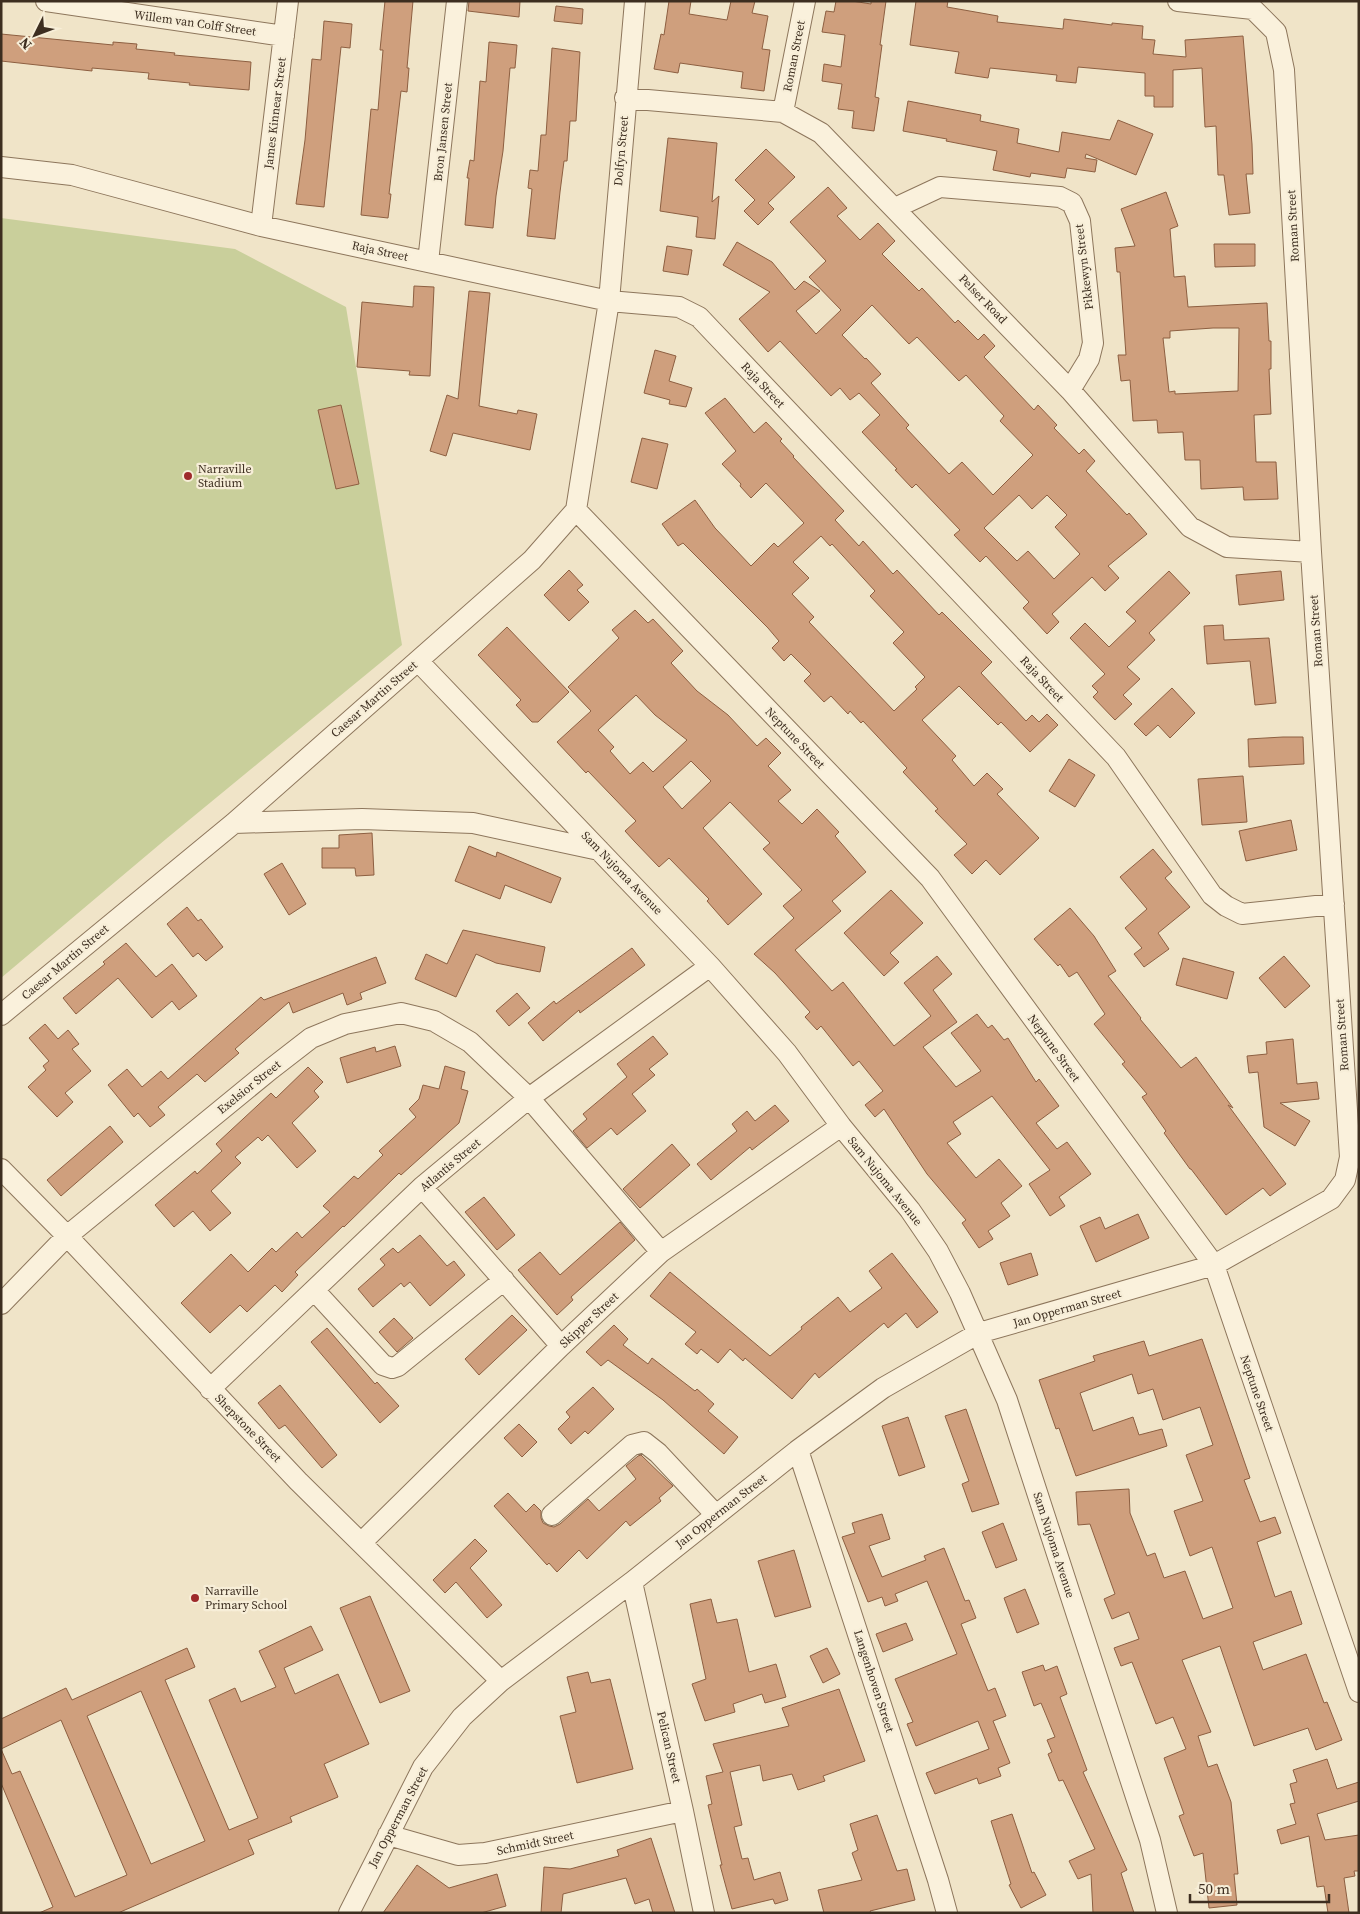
<svg xmlns="http://www.w3.org/2000/svg" width="1360" height="1914" font-family="'Source Serif 4',serif">
	<style>
		.green { fill: #c9cf9b }
		.building { fill: #cf9f7d; stroke: #8d5f41; fill-rule: evenodd }
		.lines { fill: none; stroke-linecap: round; stroke-linejoin: round }
		.minor-casing { stroke: #8d765c; stroke-width: 22 }
		.minor { stroke: #faf1dc; stroke-width: 20 }
		.poi-dot { fill: #9e2a2b; stroke: #f7eed8; stroke-width: 2 }
		.labels { text-anchor: middle; dominant-baseline: central; stroke-width: 4.5; stroke-linejoin: round; paint-order: stroke }
		.street-label { font-size: 12px; fill: #3d2e20; stroke: #f7eed8 }
		.poi-label { font-size: 12px; fill: #3d2e20; stroke: #f7eed8; text-anchor: start }
	</style>
	<rect width="100%" height="100%" fill="#f0e4c8"/>
	<path class="green" d="M1,218L235,249L346,307L402,645L166,839L1,978Z"/>
	<path class="building" d="M385,1H413L407,68H409L407,92L401,91L389,194H391L388,218L361,215L371,109L378,110L383,50H380Z
		M469,1H520L519,17L468,11Z
		M669,1H691L689,14L727,20L731,1H755L752,13L768,16L762,49L770,50L764,91L741,88L743,72L680,63L678,73L654,69L661,34L664,35Z
		M836,1H852L871,4V1H886L880,45H882L875,97L879,98L874,131L852,128L854,111L838,109L842,84L822,81L824,64L841,67L845,35L822,32L826,11L834,12Z
		M916,1H948L947,7L998,16L997,22L1063,29L1064,19L1112,25V23L1143,26L1142,39L1155,40L1153,54L1186,57L1185,40L1243,36L1252,144L1253,174H1246L1250,213L1229,215L1224,175H1218L1216,126L1205,127L1202,68L1173,70V107H1154V96H1145V73L1078,67L1076,83L1056,81L1057,75L990,68L988,78L955,73L959,52L910,45Z
		M556,6L583,9L582,24L554,21Z
		M324,21L352,24L350,48L341,47L324,207L296,204L305,140L312,59L321,60Z
		M1,34L113,45V42L137,44L136,49L175,53L174,55L251,62L249,90L189,85L190,83L148,79L149,73L92,68V71L1,61Z
		M489,42L517,45L515,68H510L503,151L496,196L493,228L465,225L469,178H467L470,160L474,161L480,81L486,82Z
		M552,48L580,52L576,121H570L567,161H564L560,192L555,239L527,236L532,189L528,188L530,170L538,171L541,135H546Z
		M908,101L981,115L980,121L1019,129L1017,143L1059,152L1062,132L1110,140L1118,120L1153,134L1136,175L1086,154L1085,158L1097,160L1095,172L1067,168L1065,178L1031,173L1030,177L993,170L997,151L946,141L947,139L903,131Z
		M668,138L717,143L712,202L719,196L715,239L696,237L698,217L660,211Z
		M766,149L795,177L768,203L774,209L758,225L744,211L755,200L735,180Z
		M828,187L847,208L837,216L860,240L878,223L895,241L882,254L919,291L922,288L955,323L958,320L978,340L984,334L995,346L984,357L1034,410L1038,405L1057,425L1054,428L1079,454L1084,449L1095,461L1086,471L1127,515L1129,513L1147,534L1108,566L1119,578L1105,591L1092,577L1052,614L1059,622L1047,634L1023,608L1029,602L986,556L980,562L954,535L960,530L916,484L912,488L895,470L897,469L862,432L880,415L859,393L850,400L840,388L831,396L780,341L768,352L739,319L770,292L723,265L737,242L772,262L795,290L804,281L820,291L796,311L816,334L841,310L809,277L826,261L790,222ZM872,305L909,344L917,337L959,381L966,375L1004,416L1000,421L1033,455L993,495L962,462L949,474L906,428L909,425L871,383L881,374L866,358L865,359L842,335ZM1019,495L1032,509L1047,495L1067,515L1055,527L1080,554L1054,579L1028,551L1017,561L984,528Z
		M1166,192L1178,226L1170,229L1174,277L1185,276L1188,307L1267,303L1269,341H1271V369H1269L1271,414L1254,415L1256,462H1276L1278,499L1244,500L1243,487L1201,489L1200,460H1185L1183,432L1158,433L1157,420L1133,421L1130,380L1121,381L1118,355H1126L1120,272H1117L1115,248L1135,246L1121,209ZM1213,328H1239L1238,391L1175,394V391L1169,392L1163,338H1170V331Z
		M1214,244H1255V266L1215,267Z
		M667,246L692,250L688,275L663,271Z
		M414,286L434,287L430,376L409,375L410,371L357,367L362,302L413,307Z
		M469,291L490,293L479,406L517,414L518,410L537,414L530,450L453,433L446,456L430,451L447,395L458,399Z
		M655,350L676,356L669,381L692,388L686,407L669,404L670,400L644,393Z
		M725,398L754,433L766,422L782,439L780,441L794,456L793,457L844,511L835,520L859,546L863,541L893,574L897,570L939,615L942,612L992,662L981,673L1026,721L1032,715L1039,722L1047,714L1058,725L1030,752L1001,722L998,725L959,686L922,720L956,756L952,760L974,786L987,773L1003,789L997,794L1039,838L1000,875L986,860L972,874L954,855L967,844L935,811L938,809L903,772L907,768L863,721L861,723L850,711L848,714L831,696L824,702L804,681L811,674L791,654L784,661L772,648L779,641L768,628L683,543L678,546L662,524L695,500L715,528L751,566L774,543L778,547L804,523L766,483L751,498L740,486L741,484L722,464L736,451L705,413ZM821,536L830,546L832,544L875,591L870,596L904,632L893,643L925,677L915,687L917,689L894,711L809,622L814,617L792,594L809,578L793,562Z
		M341,405L359,484L336,489L318,410Z
		M642,438L668,444L657,489L631,482Z
		M569,570L583,585L577,590L589,602L569,621L544,595Z
		M1169,571L1190,593L1149,633L1155,640L1127,667L1140,679L1123,695L1132,704L1115,720L1093,697L1098,692L1092,686L1105,674L1070,638L1085,623L1109,647L1136,621L1126,612Z
		M1281,571L1284,600L1239,605L1236,575Z
		M635,610L648,623L653,619L683,651L671,663L697,691L728,715L757,746L766,738L781,753L768,766L791,790L778,801L802,824L817,809L839,832L835,836L866,872L832,901L841,911L795,950L832,991L843,982L894,1046L931,1016L904,983L937,956L952,974L933,990L957,1022L923,1047L956,1087L981,1071L951,1033L977,1014L988,1028L992,1025L1004,1040L1008,1038L1036,1082L1039,1079L1059,1106L1036,1123L1057,1149L1067,1142L1091,1174L1059,1197L1065,1206L1050,1216L1029,1184L1050,1170L992,1096L953,1122L961,1134L947,1143L976,1178L999,1159L1022,1186L1001,1203L1010,1216L988,1231L993,1239L979,1248L962,1223L966,1220L927,1174L884,1109L875,1117L865,1105L883,1091L859,1061L853,1066L821,1026L817,1030L805,1017L810,1012L775,973L754,954L794,918L783,906L802,890L763,849L770,843L730,802L703,828L762,894L728,925L707,901L709,899L669,858L659,867L635,842L625,831L636,821L588,771L586,773L557,742L591,711L568,687L619,638L612,630ZM636,695L655,715L687,740L653,772L643,762L630,774L610,751L614,747L598,730ZM691,761L711,781L682,809L663,787Z
		M1223,625L1224,640L1269,638L1276,703L1255,705L1250,661L1207,664L1204,626Z
		M507,627L569,692L538,722H532L516,705L521,700L478,655Z
		M1172,688L1195,713L1170,738L1158,725L1146,736L1134,724Z
		M1283,737H1303L1304,764L1249,767L1248,739Z
		M1069,759L1095,775L1075,807L1049,791Z
		M1243,776L1247,822L1202,825L1198,779Z
		M1291,820L1297,850L1246,861L1239,831Z
		M372,833L374,875L356,876L355,868H322V848H339V835Z
		M469,846L496,857L497,852L561,878L551,903L505,885L500,899L455,881Z
		M1153,849L1172,872L1165,878L1190,907L1158,933L1169,949L1144,967L1134,954L1142,948L1125,928L1147,909L1120,877Z
		M282,863L306,904L289,915L264,874Z
		M891,890L923,923L890,953L899,962L884,976L844,933Z
		M187,907L198,921L201,919L223,947L206,961L198,953L193,957L167,924Z
		M1070,908L1094,936L1116,971L1108,976L1141,1018L1140,1019L1181,1068L1196,1057L1233,1108L1228,1105L1286,1184L1270,1196L1263,1188L1226,1215L1191,1169H1190L1164,1133L1166,1131L1142,1097L1147,1094L1122,1064L1125,1062L1094,1024L1105,1014L1077,972L1069,977L1060,964L1058,966L1034,939Z
		M463,930L545,947L540,972L496,963L476,954L456,997L415,979L426,954L447,964Z
		M126,943L156,977L172,964L197,996L179,1010L172,1001L152,1018L118,978L76,1014L63,998L105,964L103,962Z
		M632,948L645,965L580,1013L579,1010L543,1041L528,1023L554,1001L556,1004Z
		M1284,956L1310,986L1285,1008L1259,978Z
		M376,957L386,983L360,993L362,999L347,1005L343,993L293,1013L289,1002L235,1049L239,1053L205,1082L197,1074L158,1107L165,1115L150,1127L138,1113L134,1117L108,1085L127,1069L142,1087L161,1071L168,1079L261,997L264,1000Z
		M1183,958L1234,972L1227,999L1176,985Z
		M517,993L530,1008L509,1026L496,1011Z
		M45,1024L58,1039L68,1030L79,1044L72,1049L91,1071L65,1093L73,1102L57,1117L28,1087L46,1070L43,1066L49,1061L29,1038Z
		M653,1036L668,1054L649,1069L655,1075L632,1094L646,1111L617,1135L611,1128L587,1148L573,1131L587,1119L583,1114L627,1077L617,1064Z
		M1293,1039L1297,1084L1317,1082L1319,1099L1280,1103L1310,1121L1295,1146L1264,1127L1258,1072L1249,1073L1247,1056L1267,1054L1266,1042Z
		M395,1046L401,1066L347,1083L340,1058L375,1047L376,1052Z
		M445,1066L465,1072L461,1089L468,1091L459,1123L401,1175L399,1173L344,1227L343,1226L295,1272L298,1275L282,1292L275,1285L247,1312L240,1305L210,1333L181,1303L231,1254L248,1272L272,1248L276,1252L297,1232L302,1238L330,1212L323,1206L354,1176L358,1179L383,1155L379,1151L416,1117L409,1109L419,1099L423,1085L439,1089Z
		M308,1067L323,1082L314,1091L319,1097L292,1123L316,1151L297,1168L268,1135L262,1141L258,1137L235,1157L241,1163L211,1191L231,1213L210,1231L193,1211L174,1227L155,1205L195,1171L197,1174L222,1151L216,1144L271,1093L276,1098Z
		M775,1105L789,1121L752,1150L750,1147L711,1180L697,1164L737,1131L732,1124L747,1111L755,1121Z
		M110,1126L123,1142L61,1196L47,1180Z
		M672,1144L690,1165L640,1208L623,1189Z
		M484,1197L515,1235L497,1250L465,1212Z
		M1138,1214L1149,1238L1096,1262L1080,1226L1100,1217L1105,1229Z
		M620,1222L635,1240L571,1297L573,1300L557,1315L518,1270L540,1252L560,1275Z
		M420,1235L447,1266L454,1261L465,1275L430,1306L410,1282L404,1287L401,1283L373,1307L358,1289L385,1265L380,1259L393,1248L398,1253Z
		M892,1253L938,1312L917,1328L906,1313L888,1328L884,1323L819,1378L815,1373L792,1399L745,1358L743,1361L730,1349L718,1363L701,1349L697,1354L685,1344L696,1332L650,1296L670,1272L770,1356L802,1329L801,1327L838,1297L850,1312L882,1288L869,1271Z
		M1031,1253L1038,1275L1008,1285L1000,1263Z
		M512,1315L527,1330L479,1375L465,1359Z
		M394,1318L413,1338L397,1352L379,1332Z
		M614,1325L628,1339L623,1345L648,1364L652,1358L695,1391L697,1389L714,1404L708,1411L738,1437L724,1454L663,1400L608,1360L601,1366L586,1352Z
		M327,1328L375,1384L377,1382L399,1406L380,1423L311,1342Z
		M1202,1339L1250,1478L1244,1480L1260,1522L1275,1517L1281,1533L1257,1542L1275,1597L1291,1591L1302,1624L1253,1642L1263,1670L1306,1654L1324,1703L1327,1702L1342,1740L1316,1750L1308,1728L1254,1746L1220,1646L1182,1660L1211,1732L1198,1736L1208,1767L1217,1764L1231,1802L1238,1874H1234L1237,1905L1209,1908L1203,1853L1194,1856L1179,1816L1184,1814L1164,1758L1186,1749L1173,1717L1156,1724L1132,1662L1121,1666L1114,1648L1139,1639L1129,1612L1112,1619L1104,1599L1115,1594L1090,1524L1078,1525L1076,1492L1129,1489L1130,1513L1147,1556L1155,1553L1164,1578L1185,1571L1203,1619L1233,1608L1212,1547L1190,1556L1174,1511L1203,1501L1186,1455L1213,1445L1200,1407L1163,1420L1153,1389L1138,1394L1132,1374L1080,1393L1093,1431L1133,1417L1139,1435L1162,1429L1167,1446L1076,1476L1059,1428L1056,1429L1039,1380L1095,1361L1093,1356L1144,1341L1149,1356Z
		M280,1385L337,1455L322,1468L285,1425L279,1429L258,1403Z
		M593,1387L614,1409L588,1434L585,1431L571,1444L558,1429L570,1417L566,1412Z
		M966,1409L999,1504L972,1512L962,1484L969,1481L945,1416Z
		M908,1417L925,1467L899,1476L882,1426Z
		M519,1424L537,1442L522,1457L504,1438Z
		M641,1455L673,1486L659,1498L661,1501L630,1526L626,1521L587,1559L579,1550L557,1572L549,1563L547,1565L494,1506L508,1493L526,1512L534,1504L541,1511V1518L543,1523L549,1526L554,1527L560,1524L588,1499L599,1511L636,1479L626,1466L638,1456Z
		M882,1514L890,1539L869,1546L882,1577L926,1560L924,1556L944,1548L965,1601L969,1600L976,1618L961,1624L988,1691L995,1688L1006,1716L993,1721L1010,1763L998,1768L1001,1776L979,1784L977,1778L935,1794L926,1773L989,1749L978,1721L916,1746L907,1724L913,1722L895,1679L957,1654L927,1581L895,1594L898,1601L885,1606L882,1597L868,1602L842,1537L855,1533L852,1523Z
		M1003,1523L1017,1560L996,1568L982,1532Z
		M475,1539L487,1551L470,1568L502,1605L487,1618L456,1582L445,1593L433,1580Z
		M794,1550L811,1607L775,1617L758,1561Z
		M1025,1589L1039,1624L1017,1633L1004,1598Z
		M370,1596L410,1691L380,1703L340,1608Z
		M711,1599L717,1623L737,1619L749,1672L776,1664L786,1697L765,1703L762,1694L733,1704L735,1712L705,1721L692,1684L706,1679L690,1604Z
		M906,1623L913,1640L883,1652L876,1634Z
		M311,1626L323,1650L284,1668L295,1694L338,1674L369,1744L324,1764L338,1797L290,1817L292,1822L248,1840L254,1854L118,1913H39L53,1907L1,1783V1749L12,1774L20,1771L75,1897L127,1875L61,1720L1,1749V1719L66,1688L72,1700L187,1648L195,1667L165,1680L229,1830L258,1818L209,1700L235,1688L241,1702L276,1687L259,1651ZM141,1691L205,1841L151,1864L87,1716Z
		M827,1648L840,1674L823,1683L810,1656Z
		M1043,1665L1045,1671L1057,1666L1067,1694L1060,1697L1087,1770L1083,1772L1127,1870L1121,1873L1134,1913H1093L1091,1874L1078,1879L1069,1861L1095,1849L1063,1780L1059,1781L1048,1754L1052,1752L1047,1740L1055,1737L1041,1703L1034,1706L1022,1672Z
		M588,1672L591,1683L610,1679L633,1769L577,1783L560,1716L576,1712L567,1677Z
		M839,1689L865,1761L823,1776L825,1781L798,1790L792,1774L763,1781L760,1765L730,1772L742,1825L734,1827L742,1859L748,1858L754,1880L780,1872L788,1900L775,1904L773,1899L732,1909L720,1865H722L708,1805L712,1804L706,1776L723,1772L713,1744L789,1726L782,1708Z
		M1327,1759L1337,1789L1359,1782V1801L1317,1814L1325,1840L1359,1835V1871H1354L1355,1876L1344,1878L1349,1913H1328L1324,1886L1317,1887L1309,1836L1281,1844L1277,1830L1296,1824L1290,1804L1295,1803L1290,1784L1297,1782L1293,1770Z
		M1012,1814L1032,1873L1034,1872L1046,1895L1021,1908L1009,1885L1011,1884L991,1821Z
		M877,1815L897,1871L907,1869L915,1900L870,1911L871,1913H824L818,1890L862,1880L852,1853L858,1850L850,1824Z
		M651,1838L675,1913H653L649,1899L635,1904L626,1878L563,1894L561,1913H541L544,1867L570,1869L619,1856L617,1850Z
		M417,1865L449,1888L497,1874L506,1906L481,1913H383Z"/>
	<g class="lines">
		<defs>
			<path id="minor" d="M46,1L284,36
				M625,98L783,112L821,133L1070,390L1190,527L1227,547L1311,552
				M783,112L805,1
				M1,167L72,175L261,226L609,301L679,307L699,317L1116,757L1212,895L1226,906L1242,914L1334,904
				M895,208L940,187L1060,197L1072,203L1080,221L1093,343L1089,359L1070,390
				M261,226L288,1
				M428,262L457,1
				M576,510L930,878L1214,1265L1359,1692
				M418,661L710,966L787,1053L841,1126L910,1210L938,1251L960,1293L1007,1400L1150,1840L1167,1913
				M234,823L362,819L473,823L599,850
				M1,1015L234,823L532,560L576,510L609,301L635,1
				M1,1169L67,1236L298,1481L501,1681
				M422,1187L561,1346
				M314,1290L383,1365L392,1368L398,1366L504,1280
				M1,1304L67,1236L271,1069L311,1038L345,1024L401,1013L434,1021L470,1042L529,1098L661,1252
				M210,1389L422,1187L529,1098L710,966
				M798,1450L938,1880L947,1913
				M552,1515L632,1445L644,1442L658,1453L716,1515
				M361,1543L561,1346L661,1252L841,1126
				M632,1582L683,1811L704,1913
				M388,1835L458,1855L485,1853L683,1811
				M349,1913L423,1767L462,1717L501,1681L632,1582L798,1450L883,1388L979,1333L1214,1265L1331,1199L1345,1180L1350,1157L1311,552L1284,70L1276,32L1253,9L1178,1"/>
		</defs>
		<use href="#minor" class="minor-casing"/>
		<use href="#minor" class="minor"/>
	</g>
	<g class="poi-dot">
		<circle cx="188" cy="476" r="5"/>
		<circle cx="195" cy="1598" r="5"/>
	</g>
	<g class="labels">
		<g class="street-label">
			<text transform="translate(195 23) rotate(8)">Willem van Colff Street</text>
			<text transform="translate(794 56) rotate(-79)">Roman Street</text>
			<text transform="translate(275 113) rotate(-83)">James Kinnear Street</text>
			<text transform="translate(443 132) rotate(-84)">Bron Jansen Street</text>
			<text transform="translate(621 151) rotate(-85)">Dolfyn Street</text>
			<text transform="translate(1293 226) rotate(-93)">Roman Street</text>
			<text transform="translate(380 251) rotate(12)">Raja Street</text>
			<text transform="translate(1084 267) rotate(-97)">Pikkewyn Street</text>
			<text transform="translate(983 299) rotate(46)">Pelser Road</text>
			<text transform="translate(763 385) rotate(47)">Raja Street</text>
			<text transform="translate(1316 631) rotate(-94)">Roman Street</text>
			<text transform="translate(1042 679) rotate(47)">Raja Street</text>
			<text transform="translate(374 699) rotate(-41)">Caesar Martin Street</text>
			<text transform="translate(795 738) rotate(46)">Neptune Street</text>
			<text transform="translate(622 873) rotate(46)">Sam Nujoma Avenue</text>
			<text transform="translate(65 962) rotate(-40)">Caesar Martin Street</text>
			<text transform="translate(1342 1035) rotate(-94)">Roman Street</text>
			<text transform="translate(1054 1048) rotate(54)">Neptune Street</text>
			<text transform="translate(249 1087) rotate(-39)">Exelsior Street</text>
			<text transform="translate(450 1165) rotate(-40)">Atlantis Street</text>
			<text transform="translate(885 1181) rotate(51)">Sam Nujoma Avenue</text>
			<text transform="translate(1067 1308) rotate(-16)">Jan Opperman Street</text>
			<text transform="translate(589 1320) rotate(-43)">Skipper Street</text>
			<text transform="translate(1257 1393) rotate(71)">Neptune Street</text>
			<text transform="translate(248 1428) rotate(46)">Shepstone Street</text>
			<text transform="translate(721 1511) rotate(-38)">Jan Opperman Street</text>
			<text transform="translate(1054 1545) rotate(72)">Sam Nujoma Avenue</text>
			<text transform="translate(874 1681) rotate(72)">Langenhoven Street</text>
			<text transform="translate(669 1747) rotate(77)">Pelican Street</text>
			<text transform="translate(398 1817) rotate(-62)">Jan Opperman Street</text>
			<text transform="translate(535 1843) rotate(-12)">Schmidt Street</text>
		</g>
		<g class="poi-label">
			<text x="198" y="469">Narraville<tspan x="198" dy="14">Stadium</tspan></text>
			<text x="205" y="1591">Narraville<tspan x="205" dy="14">Primary School</tspan></text>
		</g>
	</g>
	<rect width="1360" height="1914" fill="none" stroke="#3d2e20" stroke-width="5"/>
	<g transform="translate(35 35) rotate(228)" stroke="#f7eed8" stroke-width="4" paint-order="stroke">
	<path d="M0-4L9 19L0 12L-9 19Z" fill="#3d2e20"/>
	<text y="-8" font-size="14" font-weight="bold" text-anchor="middle" fill="#3d2e20">N</text>
	</g>
	<path d="M1190 1894v8h139v-8" fill="none" stroke="#3d2e20" stroke-width="2.5"/>
	<text x="1198" y="1894" font-size="15" fill="#3d2e20" stroke="#f7eed8" stroke-width="4" paint-order="stroke">50 m</text>
</svg>
